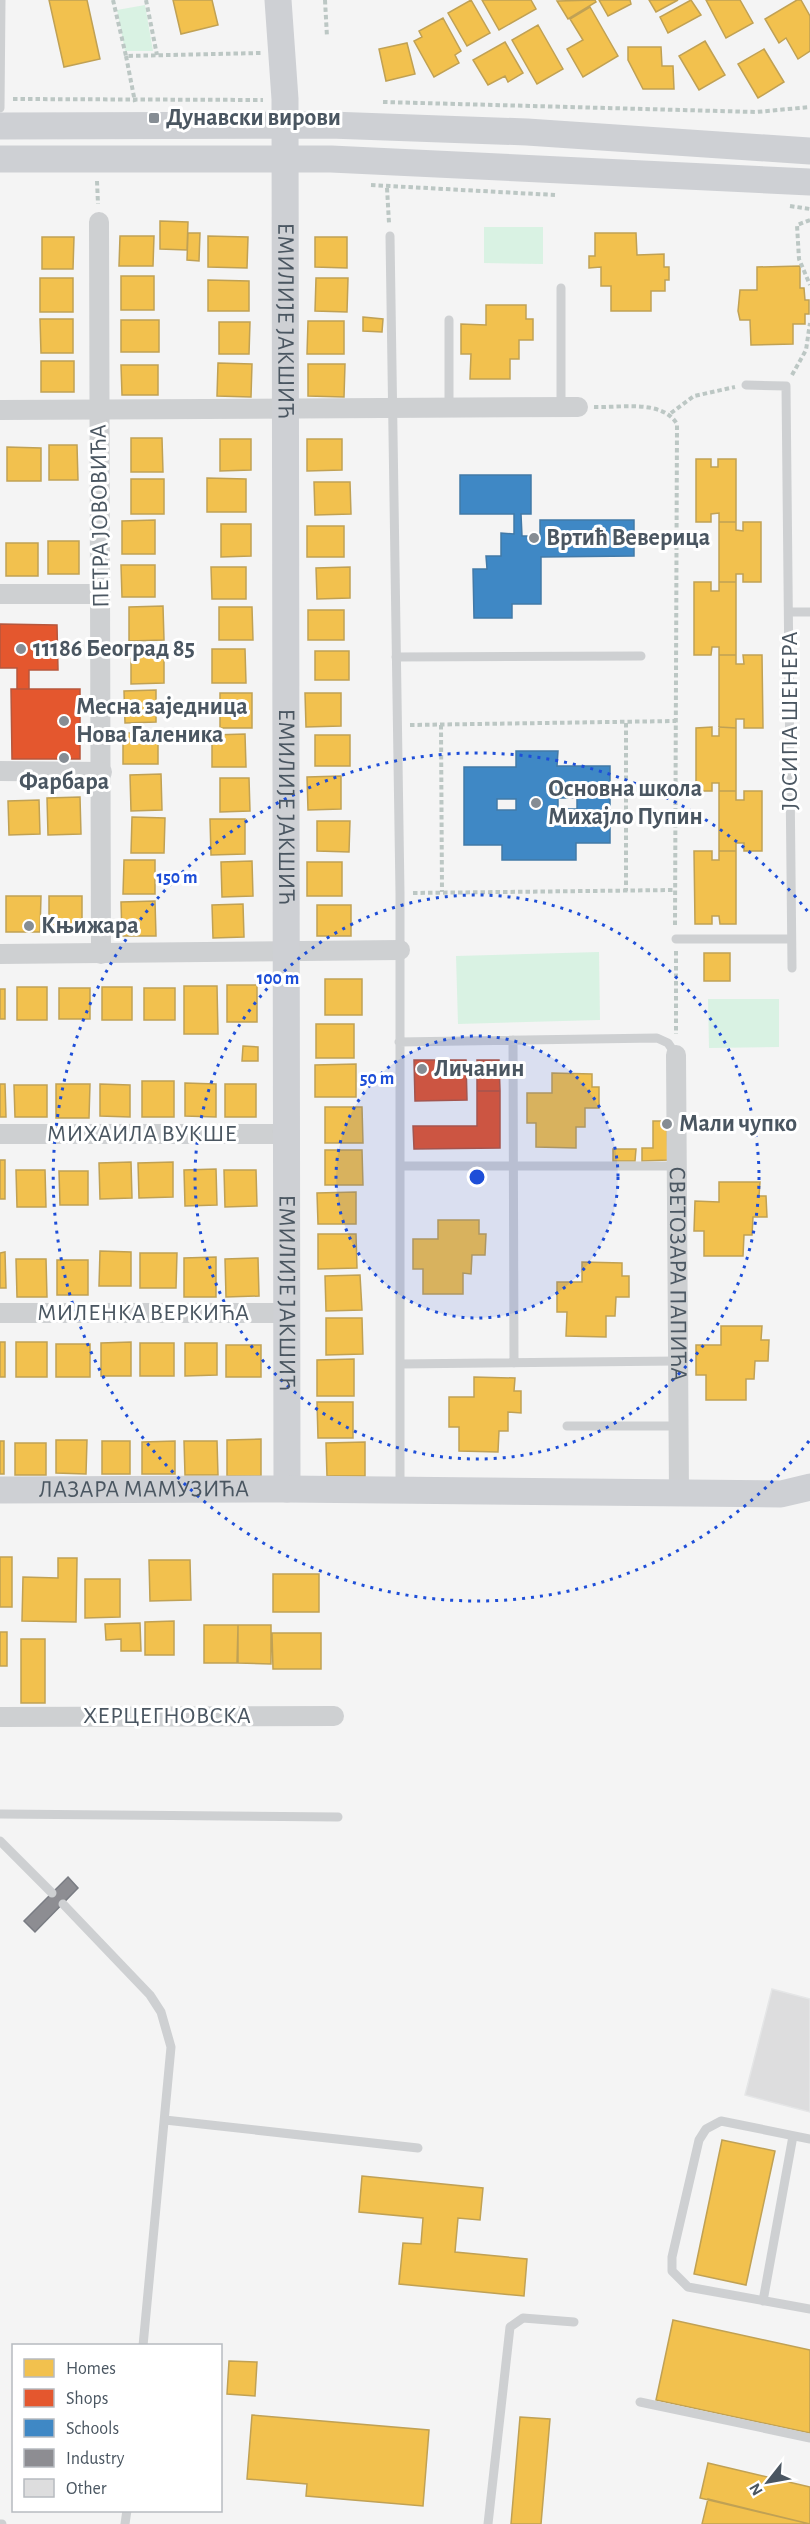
<svg xmlns="http://www.w3.org/2000/svg" width="810" height="2524" font-family="'Alegreya Sans',sans-serif">
	<style>
		.green { fill: #d9f2e3 }
		.homes { fill: #f2c14e; stroke: #c0a154; stroke-width: 1.5 }
		.shops { fill: #e4572e; stroke: #b6573d; stroke-width: 1.5 }
		.schools { fill: #3f88c5; stroke: #4279a7; stroke-width: 1.5; fill-rule: evenodd }
		.industry { fill: #8d8d92; stroke: #797c83; stroke-width: 1.5 }
		.building { fill: #ddddde; stroke: #e5e6e7; stroke-width: 1.5 }
		.lines { fill: none; stroke-linecap: round; stroke-linejoin: round }
		.path { stroke: #bcc7c4; stroke-width: 4; stroke-dasharray: 4.5 3; stroke-linecap: butt }
		.lane { stroke: #ced0d2; stroke-width: 9 }
		.street { stroke: #ced0d2; stroke-width: 20 }
		.secondary { stroke: #ced0d4; stroke-width: 27 }
		.ring { fill: none; stroke: #1d4ed8; stroke-width: 3; stroke-dasharray: 3 6 }
		.poi-dot { fill: #868d94; stroke: #fff; stroke-width: 2 }
		.labels { text-anchor: middle; dominant-baseline: central; stroke-width: 6; stroke-linejoin: round; paint-order: stroke }
		.poi-label { font-size: 24px; font-weight: bold; fill: #4a5661; stroke: #fff; text-anchor: start }
		.street-label { font-size: 24px; fill: #4a5661; stroke: #fff }
		.centre { fill: #1d4ed8; stroke: #fff; stroke-width: 3 }
		.ring-label { font-size: 18px; text-anchor: middle; font-weight: bold; fill: #1d4ed8; stroke: #fff; stroke-width: 6; stroke-linejoin: round; paint-order: stroke }
	</style>
	<rect width="100%" height="100%" fill="#f4f4f4"/>
	<path class="green" d="M145,5L153,51H125L117,10Z
		M484,227H543V264L484,263Z
		M599,952L600,1020L458,1024L456,956Z
		M708,999H779V1047L709,1048Z"/>
	<path class="homes" d="M49,0H87L100,59L64,67Z
		M173,0H212L218,25L181,34Z
		M471,0L490,33L467,46L448,13Z
		M482,0H531L536,9L499,30Z
		M595,0L596,2L568,19L557,1Z
		M599,0H630L631,4L608,16Z
		M649,0H678L656,12Z
		M691,0L701,15L668,33L660,17Z
		M706,0H740L753,23L726,38Z
		M797,0H801L810,16V51L798,59L786,38L779,43L765,19Z
		M590,7L618,56L583,77L567,49L583,40L570,19Z
		M443,18L461,51L455,55L459,63L434,77L414,41L422,37L419,31Z
		M538,25L563,69L537,84L512,40Z
		M705,41L725,75L699,90L679,56Z
		M505,42L523,73L508,82L505,76L488,85L473,60Z
		M407,43L415,74L386,81L379,49Z
		M628,47H661L662,66H673L674,89H643L628,60Z
		M764,49L784,82L758,98L738,64Z
		M160,221L188,222L187,250L160,249Z
		M188,233H200L199,261L187,260Z
		M595,233H636L637,255L664,254V267H669V280H665V291H651V311H611V286H601V267L589,268V256H595Z
		M120,236H154L153,266H119Z
		M208,236L248,237L247,268L208,267Z
		M42,237H74L73,269H42Z
		M315,237H347V268L315,267Z
		M800,266V288H804L805,300H809V314H805V324H793V344L751,345L750,320H740L738,311L740,290H757V267Z
		M121,276H154V310H121Z
		M40,278H73V312H40Z
		M316,278H348L347,312L315,311Z
		M208,280L249,281V311H208Z
		M486,305H526V319H533V340H519V359H510V379H470L471,354H461V324L486,325Z
		M363,317L383,319L382,332L363,331Z
		M40,319H73V353H41Z
		M121,320H159V352H121Z
		M308,321H344V354H307Z
		M219,322H250L249,354H219Z
		M41,361H74V392H41Z
		M218,363L252,364L251,397L217,396Z
		M308,364H345L344,397L308,396Z
		M121,365H158V395H122Z
		M131,438H162L163,472H131Z
		M220,439H251V470L220,471Z
		M307,439H342V470L307,471Z
		M49,445H77L78,480H49Z
		M7,447L41,448V481H7Z
		M696,459H711V467H718V459H736V522H719V513L711,514V522H696Z
		M207,478L246,479V512H207Z
		M131,479H164V514H131Z
		M314,482H350L351,514L315,515Z
		M155,520V554H122V521Z
		M719,522H736V530L743,531V522H761V582H743V574H736V582H719Z
		M221,524H251V556L221,557Z
		M307,526H344V557H307Z
		M48,541H79V574H48Z
		M6,543H38V576H6Z
		M121,565H155V597H122Z
		M211,567H246V599H212Z
		M350,567V598L317,599L316,568Z
		M694,582H711V591H719V582H736V655H719V647H712L711,655H694Z
		M163,606L164,640L129,641V607Z
		M219,607H252L253,640H219Z
		M308,610H344V640H308Z
		M131,648H164V683L131,684Z
		M212,649H245L246,683H212Z
		M315,651H349V680H315Z
		M719,655H736V664H744L743,655H762L763,728H744V719H736V728L719,727Z
		M156,690V722L125,723L124,691Z
		M220,693H252V728H220Z
		M305,693H341V726L306,727Z
		M712,727V736H719V727L736,728V791H719V783H712V791H696V728Z
		M123,733H158V764H123Z
		M245,734L246,767H212V735Z
		M315,735H350V766H315Z
		M161,774L162,810L131,811L130,775Z
		M341,776V809L308,810L307,777Z
		M220,778H249L250,811L220,812Z
		M719,791H736V800H744V791H762V851H744V843H736V851H719Z
		M80,797L81,834L48,835L47,798Z
		M39,800L40,834L9,835L8,801Z
		M132,817L165,818L164,853H131Z
		M210,819H245V854L211,855Z
		M317,821H350L349,852L317,851Z
		M694,851H712V860H719V851H736V924H720L719,916H712V924H695Z
		M124,860H155V894H123Z
		M252,861L253,896L222,897L221,862Z
		M307,862H342V896H307Z
		M6,896H41L40,932H6Z
		M49,896H82V931H49Z
		M155,901L156,936H122L121,902Z
		M243,904L244,937L213,938L212,905Z
		M317,905H351V936H317Z
		M704,953H730V981H704Z
		M325,979H362V1015H325Z
		M227,985H257V1022H227Z
		M184,986H217L218,1034H184Z
		M17,987H47V1020H17Z
		M102,987H132V1020H102Z
		M59,988H90V1019H59Z
		M144,988H175V1020H144Z
		M0,989H5V1019H0Z
		M316,1024H354V1058H316Z
		M243,1046L258,1047V1061H242Z
		M356,1064V1097H315V1065Z
		M552,1073L592,1074V1087H599V1108H585V1127H576V1148L536,1147V1123H527V1093H552Z
		M142,1081H174V1117H142Z
		M185,1083L216,1084V1117L185,1116Z
		M0,1084H5L6,1117H0Z
		M56,1084H90L89,1118H56Z
		M100,1084L130,1085V1117L100,1116Z
		M225,1084H256V1117H225Z
		M14,1085H47V1117H15Z
		M325,1107H362L363,1143H325Z
		M653,1121H667L668,1160L642,1161V1148H653Z
		M613,1149H636L635,1161H613Z
		M325,1150H362L363,1185H325Z
		M0,1160H5V1199H0Z
		M131,1162L132,1198L100,1199L99,1163Z
		M173,1162V1197L139,1198L138,1163Z
		M216,1169L217,1205L185,1206L184,1170Z
		M16,1170H45L46,1207H17Z
		M224,1170H256L257,1206L225,1207Z
		M59,1171H88V1205H60Z
		M719,1182H760L759,1196H766L767,1217H753L752,1235H744L743,1256H704V1231H694L695,1201L719,1202Z
		M356,1192V1224H318L317,1193Z
		M438,1220H479V1234H486L485,1255H472L471,1274L463,1273V1294H423V1269H413V1239H438Z
		M318,1234H356L357,1268L318,1269Z
		M100,1251L131,1252V1286H99Z
		M5,1252L6,1288H0V1253Z
		M140,1253H177L176,1288H140Z
		M216,1257V1297H184V1258Z
		M258,1258L259,1296L226,1297L225,1259Z
		M16,1259H46L47,1297H17Z
		M57,1260H88V1295H57Z
		M582,1262L622,1263V1276H629V1297H616L615,1316H606V1337L566,1336L567,1312H557V1282H582Z
		M360,1275L362,1310L326,1311L325,1276Z
		M326,1318H362L363,1354L326,1355Z
		M721,1326H762L761,1340H769L768,1361H755L754,1379H746V1400H706V1375H696V1345H721Z
		M0,1342H5V1377H0Z
		M16,1342H47V1377H16Z
		M131,1342V1376H101V1343Z
		M140,1343H174V1376H140Z
		M185,1343H217V1375L185,1376Z
		M56,1344H90V1377H56Z
		M226,1345H261V1377H226Z
		M354,1359V1396H317V1360Z
		M474,1377L515,1378L514,1391H521V1413L508,1412V1431H499L498,1452L459,1451V1427H449V1397H474Z
		M317,1402H353V1438H318Z
		M261,1439V1476H227V1440Z
		M56,1440H87L86,1474L56,1473Z
		M0,1441H4V1474H0Z
		M102,1441H130V1474H102Z
		M175,1441V1474H142V1442Z
		M184,1441H217L218,1475H185Z
		M365,1442V1476H327L326,1443Z
		M15,1443H46V1475H15Z
		M0,1557H12V1607H0Z
		M58,1558H77L76,1622L22,1621L23,1577L58,1578Z
		M149,1560H190L191,1600L150,1601Z
		M273,1574H319V1612H273Z
		M85,1579H120V1617L85,1618Z
		M174,1621V1655H145V1622Z
		M140,1623L141,1651H121V1639L106,1640L105,1624Z
		M204,1625H238L237,1663H204Z
		M238,1625H271V1664L238,1663Z
		M0,1632H7V1666H0Z
		M272,1633H321V1669H273Z
		M21,1639H45V1703H21Z
		M722,2140L775,2151L746,2285L694,2274Z
		M362,2176L483,2188L480,2220L458,2218L455,2252L527,2259L524,2296L399,2284L403,2243L421,2244L423,2218L359,2212Z
		M673,2320L810,2350V2433L656,2400Z
		M229,2361L257,2362L255,2396L227,2394Z
		M252,2415L429,2430L423,2506L306,2496L307,2484L247,2479Z
		M520,2417L550,2419L541,2524H511Z
		M708,2463L810,2487V2524L700,2498Z
		M708,2499L810,2524H702Z"/>
	<path class="shops" d="M0,624L57,625L58,670H29V689H17V668H0Z
		M11,689H80V759H12Z
		M414,1060H466L467,1100L415,1101Z
		M477,1060H499L500,1091H477Z
		M477,1091H500V1148L414,1149L413,1126H477Z"/>
	<path class="schools" d="M460,475H531V514H521L522,536H540V520H634V556L541,557V604H512V618H474L473,569H487L486,556H501V533L514,534V514H460Z
		M516,751H558L557,766H610V843H576V860H502V845H464V767H516ZM558,798H577V809H558ZM497,799H516V810H497Z"/>
	<path class="industry" d="M68,1877L78,1888L35,1932L24,1921Z"/>
	<path class="building" d="M772,1989L810,1999V2112L745,2095Z"/>
	<g class="lines">
		<path class="path" d="M113,0L126,56L261,53
			M146,0L157,55
			M325,0L327,37
			M126,56L135,102
			M13,99L263,100
			M383,102L756,112L810,107
			M97,181L98,204
			M371,185L555,195
			M387,188L389,223
			M790,206L810,209
			M810,220L797,225L799,259L810,285
			M792,375L806,350L810,323
			M594,407C620,408 662,399 677,424L675,926
			M671,413L694,396L735,387
			M626,723V891
			M410,725L676,721
			M441,725L442,892
			M413,893L675,890
			M676,951V1034"/>
		<path class="lane" d="M0,108L1,0
			M390,236L400,893V1487
			M449,320V408
			M746,385L786,386L792,968
			M561,407V288
			M789,612H810
			M396,657L641,656
			M676,939H791
			M513,1040L514,1363
			M399,1042L657,1038L668,1043L676,1055
			M401,1166H677
			M401,1364L677,1361
			M567,1426H678
			M0,1814L338,1817
			M0,1841L52,1893
			M63,1904L150,1995L161,2012L171,2047L143,2346
			M165,2120L418,2148
			M810,2139L721,2121L706,2129L699,2140L672,2257V2271L688,2287L810,2309
			M763,2301L793,2136
			M640,2402L810,2438
			M0,2524H2
			M125,2524L127,2510
			M488,2524L510,2327L523,2318L574,2322"/>
		<g class="street">
			<path d="M99,222L101,954"/>
			<path d="M0,410L578,407"/>
			<path d="M0,594H101"/>
			<path d="M0,771L102,772"/>
			<path d="M0,954L400,950"/>
			<path id="s1" d="M676,1055L679,1494"/>
			<path d="M0,1134H285"/>
			<path d="M0,1313H285"/>
			<path d="M0,1717L334,1716"/>
		</g>
		<g class="secondary">
			<path id="s2" d="M278,0L285,99L287,1489"/>
			<path d="M0,126L330,125L527,132L810,151"/>
			<path d="M0,159H331L810,182"/>
			<path id="s3" d="M0,1490L287,1489L781,1494L810,1487"/>
		</g>
	</g>
	<circle cx="477" cy="1177" r="141" fill="#1d4ed8" fill-opacity=".12"/>
	<g class="ring">
		<circle cx="477" cy="1177" r="141"/>
		<circle cx="477" cy="1177" r="282"/>
		<path d="M809 1441A424 424 0 1 1 809 913"/>
	</g>
	<g class="poi-dot">
		<rect x="148" y="112" width="12" height="12" rx="3"/>
		<circle cx="534" cy="538" r="6"/>
		<circle cx="21" cy="649" r="6"/>
		<circle cx="64" cy="721" r="6"/>
		<circle cx="64" cy="758" r="6"/>
		<circle cx="536" cy="803" r="6"/>
		<circle cx="29" cy="926" r="6"/>
		<circle cx="422" cy="1069" r="6"/>
		<circle cx="667" cy="1124" r="6"/>
	</g>
	<g class="labels">
		<g class="poi-label">
			<text x="166" y="118">Дунавски вирови</text>
			<text x="546" y="538">Вртић Веверица</text>
			<text x="33" y="649">11186 Београд 85</text>
			<text x="76" y="707">Месна заједница<tspan x="76" dy="28">Нова Галеника</tspan></text>
			<text x="64" y="782" text-anchor="middle">Фарбара</text>
			<text x="548" y="789">Основна школа<tspan x="548" dy="28">Михајло Пупин</tspan></text>
			<text x="41" y="926">Књижара</text>
			<text x="434" y="1069">Личанин</text>
			<text x="679" y="1124">Мали чупко</text>
		</g>
		<g class="street-label">
			<text stroke="none"><textPath href="#s2" startOffset="321">ЕМИЛИЈЕ ЈАКШИЋ</textPath></text>
			<text transform="translate(100 516) rotate(-91)">ПЕТРА ЈОВОВИЋА</text>
			<text transform="translate(790 721) rotate(-90)">ЈОСИПА ШЕНЕРА</text>
			<text stroke="none"><textPath href="#s2" startOffset="807">ЕМИЛИЈЕ ЈАКШИЋ</textPath></text>
			<text x="142" y="1134">МИХАИЛА ВУКШЕ</text>
			<text stroke="none"><textPath href="#s1" startOffset="219">СВЕТОЗАРА ПАПИЋА</textPath></text>
			<text stroke="none"><textPath href="#s2" startOffset="1293">ЕМИЛИЈЕ ЈАКШИЋ</textPath></text>
			<text x="143" y="1313">МИЛЕНКА ВЕРКИЋА</text>
			<text stroke="none"><textPath href="#s3" startOffset="144">ЛАЗАРА МАМУЗИЋА</textPath></text>
			<text x="167" y="1716">ХЕРЦЕГНОВСКА</text>
		</g>
	</g>
	<circle cx="477" cy="1177" r="9" class="centre"/>
	<g class="ring-label">
		<text x="177" y="883">150 m</text>
		<text x="278" y="984">100 m</text>
		<text x="377" y="1084">50 m</text>
	</g>
	<rect x="12" y="2344" width="210" height="168" fill="#ffffff" stroke="#b7bbc0" stroke-width="1.5"/>
	<rect x="24" y="2359" width="30" height="18" fill="#f2c14e" stroke="#b7bbc0" stroke-width="1.5"/>
	<text x="66" y="2374" font-size="18" fill="#4a5661">Homes</text>
	<rect x="24" y="2389" width="30" height="18" fill="#e4572e" stroke="#b7bbc0" stroke-width="1.5"/>
	<text x="66" y="2404" font-size="18" fill="#4a5661">Shops</text>
	<rect x="24" y="2419" width="30" height="18" fill="#3f88c5" stroke="#b7bbc0" stroke-width="1.5"/>
	<text x="66" y="2434" font-size="18" fill="#4a5661">Schools</text>
	<rect x="24" y="2449" width="30" height="18" fill="#8d8d92" stroke="#b7bbc0" stroke-width="1.5"/>
	<text x="66" y="2464" font-size="18" fill="#4a5661">Industry</text>
	<rect x="24" y="2479" width="30" height="18" fill="#ddddde" stroke="#b7bbc0" stroke-width="1.5"/>
	<text x="66" y="2494" font-size="18" fill="#4a5661">Other</text>
	<g transform="translate(768 2482) rotate(239)" stroke="#ffffff" stroke-width="4.5" paint-order="stroke">
	<path d="M0-4.5L10 22L0 15L-10 22Z" fill="#4a5661"/>
	<text y="-9" font-size="16" font-weight="bold" text-anchor="middle" fill="#4a5661">N</text>
	</g>
</svg>
